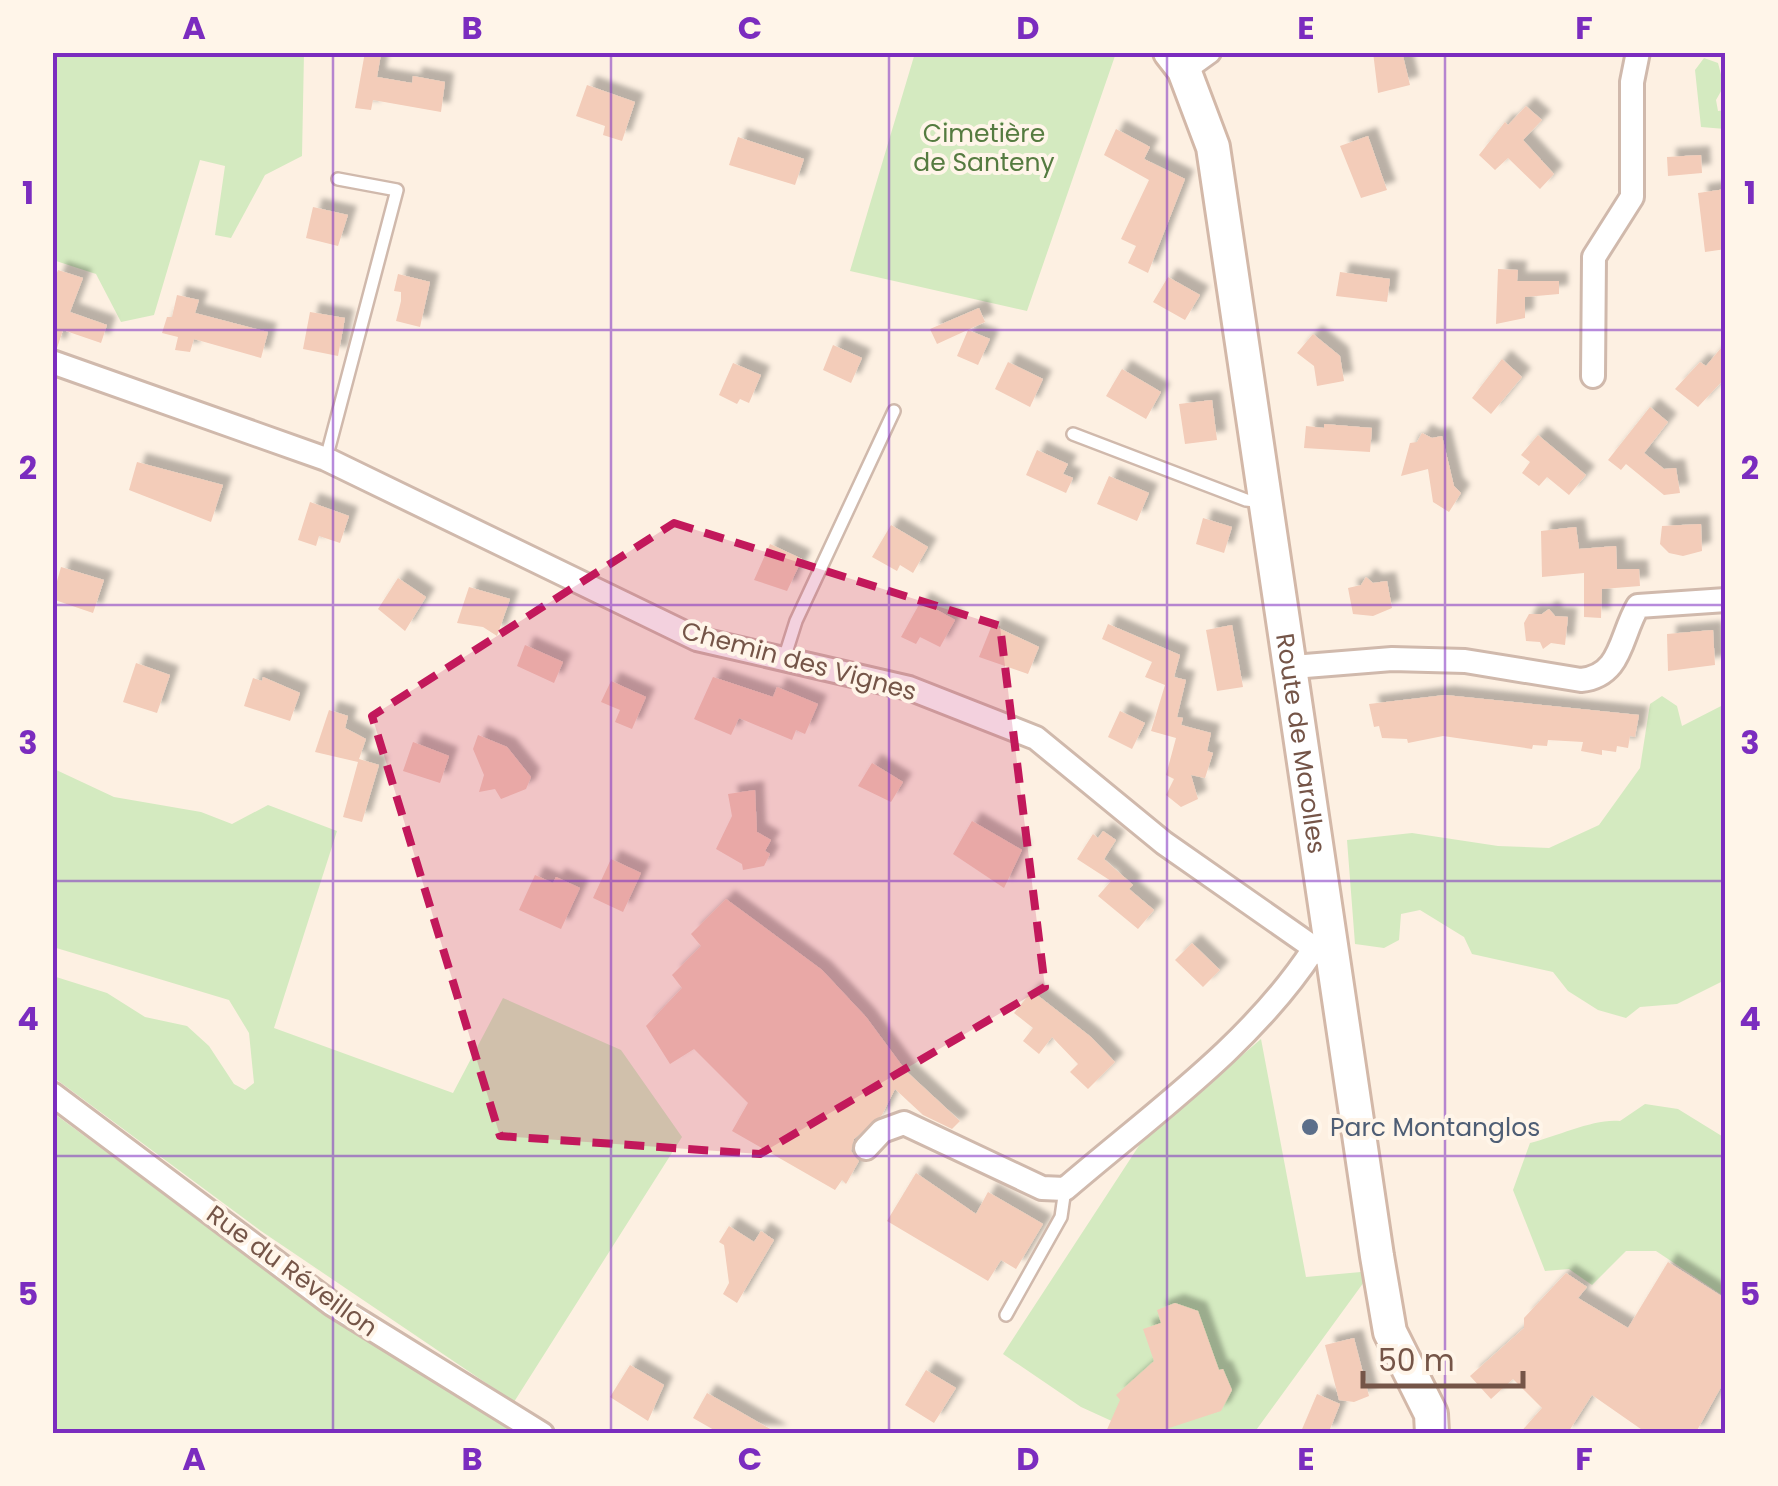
<svg xmlns="http://www.w3.org/2000/svg" width="1778" height="1486" font-family="Poppins,sans-serif">
	<style>
		.green { fill: #d4eac0 }
		.building { fill: #f3ccb9; filter: url(#shadow) }
		.lines { fill: none; stroke-linecap: round; stroke-linejoin: round }
		.lane-casing { stroke: #d0b9ac; stroke-width: 16 }
		.street-casing { stroke: #d0b9ac; stroke-width: 28 }
		.secondary-casing { stroke: #d3b8a8; stroke-width: 38 }
		.lane { stroke: #fff; stroke-width: 11 }
		.street { stroke: #fff; stroke-width: 22 }
		.secondary { stroke: #fff; stroke-width: 32 }
		.marked { fill: #c2185b; fill-opacity: 0.2; stroke: #c2185b; stroke-width: 8; stroke-dasharray: 20 12; stroke-linejoin: round }
		.grid { fill: none; stroke: #7b2cbf; stroke-width: 2.5; stroke-opacity: 0.55 }
		.service-dot { fill: #5c6f8a; stroke: #fff5e9; stroke-width: 4 }
		.labels { text-anchor: middle; dominant-baseline: central; stroke-width: 8; stroke-linejoin: round; paint-order: stroke }
		.park-label { font-size: 25px; fill: #557b40; stroke: #fff5e9 }
		.street-label { font-size: 25px; fill: #755548; stroke: #fff5e9 }
		.service-label { font-size: 25px; fill: #4e5e75; stroke: #fff5e9; text-anchor: start }
		.neatline { fill: none; stroke: #7b2cbf; stroke-width: 4 }
		.grid-label { font-size: 32px; text-anchor: middle; font-weight: bold; fill: #7b2cbf }
	</style>
	<defs>
		<filter id="shadow"><feDropShadow dx="9" dy="-9" stdDeviation="2.5" flood-color="#0004"/></filter>
	</defs>
	<rect width="100%" height="100%" fill="#fdf0e2"/>
	<path class="green" d="M53,52L304,53L302,156L265,175L231,238L215,235L225,166L200,160L154,315L121,322L96,274L53,260Z
		M915,53H1116L1027,311L850,271Z
		M1704,58L1718,63L1724,86L1716,100L1718,111L1725,110V129L1701,127L1695,70Z
		M1662,696L1677,706L1682,726L1725,704V980L1677,1004L1640,1007L1626,1018L1598,1010L1568,991L1553,972L1472,954L1464,937L1420,910L1401,914L1399,940L1384,948L1355,944L1347,840L1412,833L1498,846L1549,848L1599,825L1640,768L1650,704Z
		M52,768L114,797L201,812L232,824L268,805L337,831L274,1028L453,1093L503,998L621,1050L682,1137L514,1402L261,1231L53,1077V976L107,993L145,1017L187,1026L209,1046L234,1084L245,1090L254,1083L249,1033L229,1000L53,947Z
		M1261,1039L1306,1277L1372,1271L1254,1433H1138L1081,1407L1003,1354L1142,1141Z
		M1645,1104L1678,1109L1725,1138V1297L1656,1251H1626L1592,1285L1569,1269L1545,1271L1513,1190L1530,1143C1558,1136 1595,1118 1620,1121Z
		M52,1112L212,1230L526,1433H53Z"/>
	<path class="building" d="M365,52L381,54L377,77L412,83L413,76L445,82L441,112L373,100L371,110L355,108Z
		M1373,52H1402L1410,85L1378,93Z
		M587,85L635,102L622,141L603,135L605,126L576,116Z
		M1526,106L1542,120L1523,140L1554,174L1540,189L1508,158L1495,170L1479,155L1505,122L1508,125Z
		M1116,129L1150,147L1144,159L1185,179L1148,273L1128,263L1136,246L1121,239L1149,180L1104,155Z
		M1368,136L1387,190L1361,198L1340,146Z
		M738,137L804,159L795,185L729,165Z
		M1701,155L1702,173L1668,176L1667,157Z
		M1726,189V249L1705,252L1698,193Z
		M313,207L348,215L338,246L306,238Z
		M1498,269L1518,270L1517,281H1559V294L1525,297V318L1496,324Z
		M58,270L83,278L70,312L107,325L101,343L63,330L57,348L52,347V286Z
		M1340,272L1390,279L1387,302L1336,296Z
		M398,274L430,282L420,327L396,321L401,301V292L394,291Z
		M1168,277L1200,295L1185,320L1153,302Z
		M177,295L199,300L195,313L268,332L261,358L194,339L190,352L175,350L178,337L162,333L167,317H172Z
		M979,308L985,322L937,344L930,329Z
		M310,312L345,318L338,356L303,349Z
		M968,330L990,339L978,365L957,356Z
		M1313,334L1340,356L1344,381L1317,386L1314,366L1297,353Z
		M1726,342V377L1698,407L1675,389L1700,362L1706,366Z
		M833,345L862,358L851,383L823,370Z
		M1502,359L1522,377L1491,414L1472,398Z
		M1008,362L1043,379L1030,407L995,389Z
		M733,363L761,375L749,403L740,399L737,404L719,395Z
		M1122,369L1161,392L1146,419L1106,396Z
		M1212,400L1217,440L1185,444L1179,404Z
		M1650,407L1668,422L1644,453L1664,469L1676,468L1680,493L1664,495L1626,464L1621,470L1608,460Z
		M1324,424L1372,428L1370,452L1304,448L1306,426L1324,428Z
		M1422,433L1432,438L1442,436L1454,486L1461,493L1449,512L1433,502L1428,469L1401,476L1410,443L1417,442Z
		M1538,435L1586,475L1569,495L1547,477L1539,486L1522,473L1530,462L1521,455Z
		M1037,450L1068,464L1063,474L1073,478L1066,493L1026,475Z
		M137,462L223,485L211,522L129,490Z
		M1109,476L1149,493L1137,521L1097,504Z
		M310,502L349,516L340,543L319,536L316,546L298,540Z
		M1203,518L1232,527L1224,553L1196,544Z
		M1701,524L1702,551L1683,556L1669,553L1660,544L1662,526Z
		M891,525L928,547L913,573L900,565L897,571L872,557Z
		M1576,527L1579,549L1616,546L1617,569H1639L1640,586L1602,589L1601,618L1584,617V573L1542,577L1541,531Z
		M770,544L802,559L787,591L754,580Z
		M61,567L104,580L93,613L52,599Z
		M1366,577L1373,583L1387,581L1392,608L1373,616L1353,614L1348,588L1361,585Z
		M398,578L426,597L405,631L378,609Z
		M469,587L510,599L497,636L483,627L457,623Z
		M921,601L955,620L940,647L920,637L916,644L901,637Z
		M1549,609L1555,616L1568,617L1565,645L1551,643L1543,649L1540,642L1526,641L1524,623L1529,614H1542Z
		M1108,624L1180,655L1174,677L1186,680L1177,717L1183,718L1181,725L1211,733L1207,751L1213,753L1205,778L1191,775L1198,799L1181,807L1166,795L1174,779L1166,775L1176,738L1151,731L1165,685L1145,677L1152,662L1102,639Z
		M992,625L1039,647L1028,674L979,657Z
		M1232,625L1243,687L1217,691L1206,630Z
		M1713,630L1715,665L1668,671L1667,634Z
		M525,645L563,662L554,683L517,666Z
		M136,663L170,675L157,713L123,702Z
		M263,677L300,693L290,721L244,706L253,678L262,681Z
		M713,677L773,697L777,687L818,704L805,734L796,730L792,740L739,718L731,735L694,719Z
		M611,681L646,697L632,729L615,722L620,710L601,702Z
		M1445,695L1639,715L1635,737L1630,736L1628,748L1617,746L1616,752L1602,750V755L1581,751L1583,742L1548,740L1547,746L1533,745L1532,749L1443,736L1408,743L1407,739L1382,738L1379,726L1374,727L1369,704Z
		M329,710L348,716L345,728L366,739L359,759L379,765L362,822L343,817L358,762L315,752Z
		M1120,711L1145,723L1132,749L1108,737Z
		M478,735L507,747L531,777L526,789L501,799L495,789L479,792L484,775L473,749Z
		M413,742L449,756L440,783L403,771Z
		M872,763L903,782L891,802L858,786Z
		M755,790L757,832L771,840L765,851L770,854L764,866L743,870L742,864L716,849L732,816L728,794Z
		M972,821L1022,850L1004,888L953,854Z
		M1103,831L1116,840L1104,859L1133,885L1129,889L1154,910L1138,929L1098,896L1111,881L1077,859L1093,834L1098,838Z
		M611,859L641,873L623,912L593,898Z
		M535,875L553,883L556,877L580,888L561,929L519,910Z
		M726,899L822,970L866,1017L906,1071L960,1121L952,1129L923,1115L895,1089L882,1115L854,1139L851,1151L859,1161L846,1184L842,1180L835,1190L732,1131L748,1103L694,1049L670,1064L646,1026L682,988L672,975L701,946L691,934Z
		M1192,943L1220,970L1203,987L1175,960Z
		M1032,991L1091,1037L1115,1062L1088,1089L1070,1072L1078,1064L1052,1037L1039,1054L1023,1041L1033,1028L1014,1013Z
		M916,1173L976,1214L988,1192L1043,1224L1016,1269L1001,1260L988,1281L887,1221Z
		M729,1226L754,1242L761,1231L774,1240L737,1303L723,1294L729,1283L724,1245L719,1242Z
		M1668,1262L1726,1299V1378L1695,1434H1648L1592,1395L1567,1434H1519L1542,1408L1513,1379L1491,1399L1470,1376L1524,1328V1318L1566,1273L1587,1287L1578,1298L1628,1328Z
		M1175,1303L1198,1311L1219,1370L1223,1369L1232,1390L1221,1411L1151,1434H1105L1120,1400L1116,1395L1154,1361L1143,1329L1161,1323L1157,1310Z
		M1354,1338L1369,1396L1354,1402L1339,1400L1325,1345Z
		M630,1365L664,1385L648,1421L610,1397Z
		M926,1370L956,1388L934,1423L905,1405Z
		M707,1393L737,1410L779,1434H721L693,1418Z
		M1317,1394L1340,1404L1328,1434H1300Z"/>
	<g class="lines">
		<defs>
			<path id="lane" d="M1073,434L1246,500L1264,502
				M326,459L397,190L338,179
				M784,659L796,621L894,411
				M1006,1315L1061,1217L1065,1189"/>
			<path id="street" d="M1184,70L1209,52
				M52,362L326,459L697,639L909,688L1036,738L1164,843L1337,964
				M1593,376L1594,257L1632,197V82L1638,52
				M1293,667L1392,659L1465,661L1581,680C1622,676 1620,636 1638,606L1726,600
				M52,1094L332,1304L542,1434
				M866,1148L882,1131L904,1123L1042,1188L1065,1189C1151,1115 1251,1045 1313,950"/>
			<g id="secondary">
				<path id="s1" d="M1170,52L1184,70L1213,147L1377,1256L1390,1332L1431,1414L1432,1434"/>
			</g>
		</defs>
		<use href="#lane" class="lane-casing"/>
		<use href="#street" class="street-casing"/>
		<use href="#secondary" class="secondary-casing"/>
		<use href="#lane" class="lane"/>
		<use href="#street" class="street"/>
		<use href="#secondary" class="secondary"/>
	</g>
	<path class="marked" d="M674,523L1000,626L1045,987L760,1154L500,1136L372,716Z"/>
	<path class="grid" d="M333,52V1434M611,52V1434M889,52V1434M1167,52V1434M1445,52V1434M52,330H1726M52,605H1726M52,881H1726M52,1156H1726"/>
	<circle class="service-dot" cx="1310" cy="1127" r="10"/>
	<g class="labels">
		<g class="park-label">
			<text x="984" y="133">Cimetière<tspan x="984" dy="29">de Santeny</tspan></text>
		</g>
		<g class="street-label">
			<text transform="translate(799 661) rotate(15)">Chemin des Vignes</text>
			<text stroke="none"><textPath href="#s1" startOffset="708">Route de Marolles</textPath></text>
			<text transform="translate(292 1271) rotate(36)">Rue du Réveillon</text>
		</g>
		<g class="service-label">
			<text x="1330" y="1127">Parc Montanglos</text>
		</g>
	</g>
	<rect width="1778" height="1486" fill="none" stroke="#fff5e9" stroke-width="110"/>
	<path d="M1363 1371v15h160v-15" fill="none" stroke="#755548" stroke-width="5"/>
	<text x="1378" y="1371" font-size="30" fill="#755548" stroke="#fff5e9" stroke-width="8" paint-order="stroke">50 m</text>
	<rect x="55" y="55" width="1668" height="1376" class="neatline"/>
	<g class="grid-label">
		<text x="194" y="39">A</text>
		<text x="472" y="39">B</text>
		<text x="750" y="39">C</text>
		<text x="1028" y="39">D</text>
		<text x="1306" y="39">E</text>
		<text x="1584" y="39">F</text>
		<text x="28" y="204">1</text>
		<text x="1750" y="204">1</text>
		<text x="28" y="479">2</text>
		<text x="1750" y="479">2</text>
		<text x="28" y="754">3</text>
		<text x="1750" y="754">3</text>
		<text x="28" y="1030">4</text>
		<text x="1750" y="1030">4</text>
		<text x="28" y="1305">5</text>
		<text x="1750" y="1305">5</text>
		<text x="194" y="1470">A</text>
		<text x="472" y="1470">B</text>
		<text x="750" y="1470">C</text>
		<text x="1028" y="1470">D</text>
		<text x="1306" y="1470">E</text>
		<text x="1584" y="1470">F</text>
	</g>
</svg>
